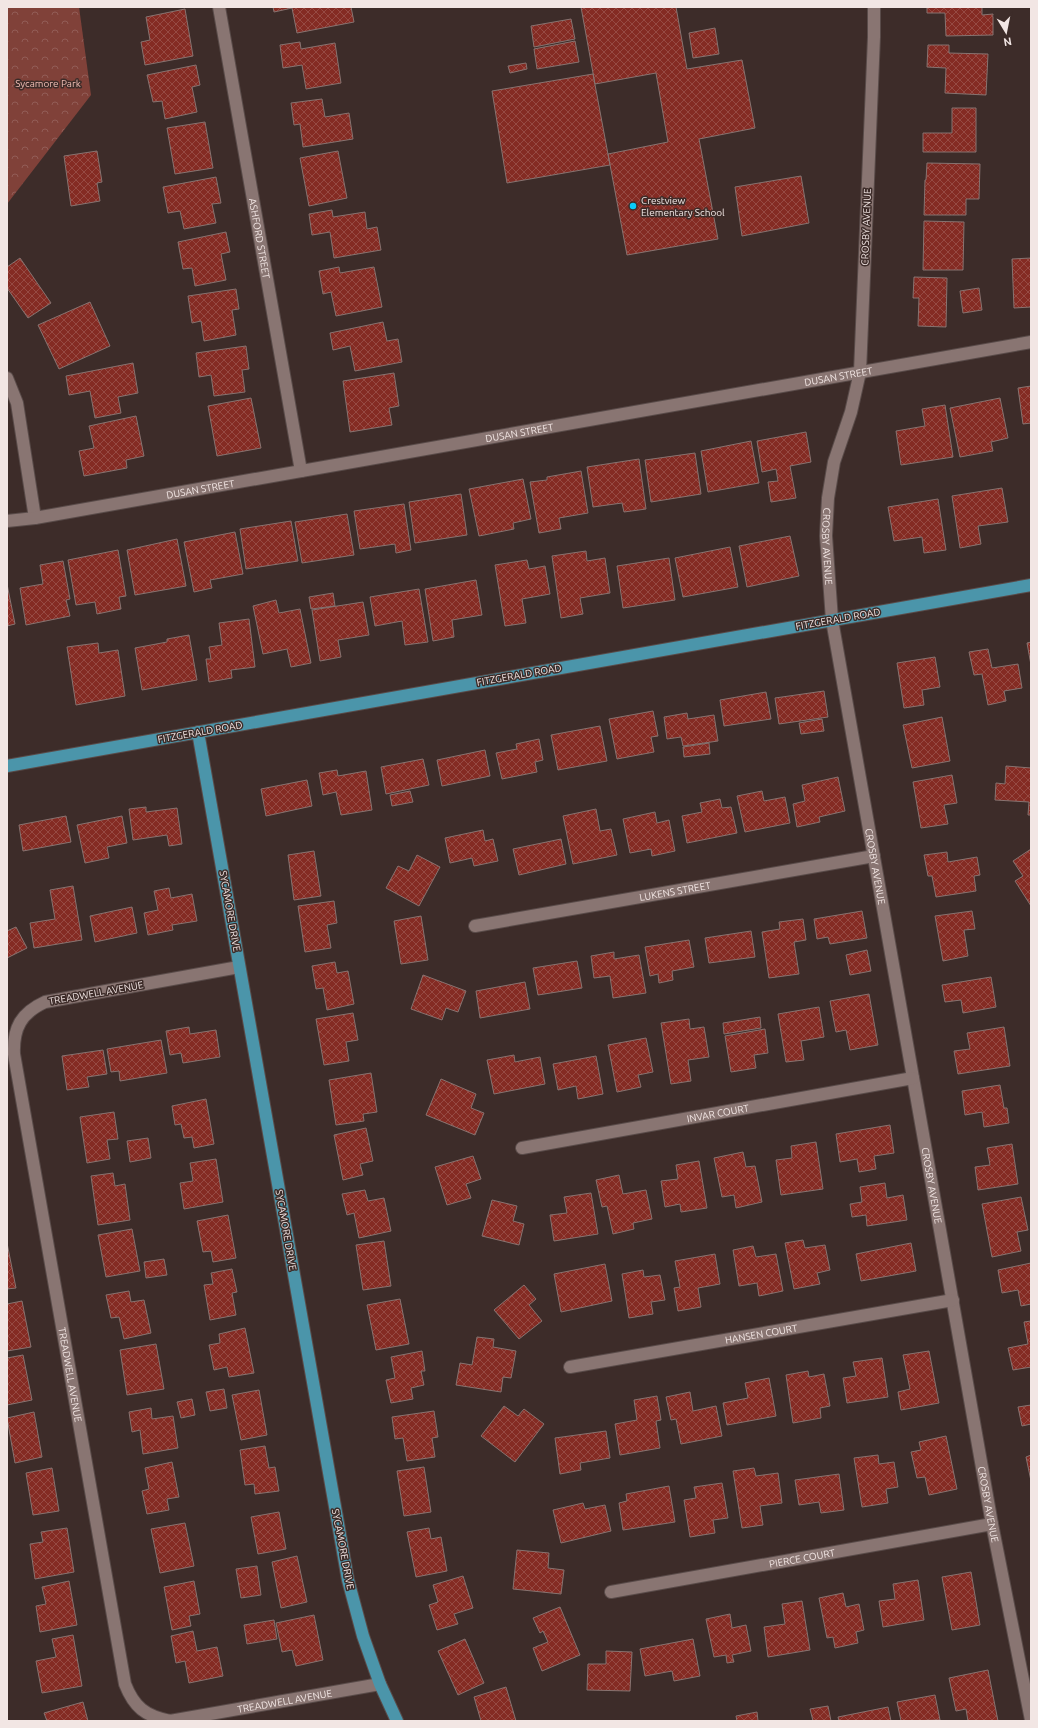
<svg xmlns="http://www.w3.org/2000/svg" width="1038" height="1728" font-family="Ubuntu,sans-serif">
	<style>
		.park { fill: url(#park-crowns) }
		.building { fill: url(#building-cross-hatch); stroke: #877370 }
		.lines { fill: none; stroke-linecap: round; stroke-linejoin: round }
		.minor-casing { stroke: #594b49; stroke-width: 14 }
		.major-casing { stroke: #594b49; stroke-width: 14 }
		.minor { stroke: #897572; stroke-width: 12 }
		.major { stroke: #4b95aa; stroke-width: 12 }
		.poi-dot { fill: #09cbfa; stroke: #3d2c29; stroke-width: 1.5 }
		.labels { text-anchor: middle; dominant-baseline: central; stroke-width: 3; stroke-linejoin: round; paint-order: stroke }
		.park-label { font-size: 10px; fill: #f1bdb4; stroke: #3d2c29 }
		.poi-label { font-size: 10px; fill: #f2e6e4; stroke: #3d2c29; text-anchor: start }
		.street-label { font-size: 10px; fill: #f2e6e4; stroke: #3d2c29 }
	</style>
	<defs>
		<pattern id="park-crowns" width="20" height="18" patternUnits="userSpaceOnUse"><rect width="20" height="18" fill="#804139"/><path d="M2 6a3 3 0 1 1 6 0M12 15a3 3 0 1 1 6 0" fill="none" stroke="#925c56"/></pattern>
		<pattern id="building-cross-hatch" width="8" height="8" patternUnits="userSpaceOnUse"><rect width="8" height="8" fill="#842b23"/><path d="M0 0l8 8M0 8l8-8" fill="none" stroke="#964a43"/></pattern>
	</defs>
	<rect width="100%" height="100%" fill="#3d2c29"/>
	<path class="park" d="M7,7H79L91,95L7,204Z"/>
	<path class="building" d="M273,7H351L354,22L297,33L292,8L274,12Z
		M581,7H676L687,69L742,60L755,128L699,139L718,239L627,255L608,154L668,142L656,73L595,84Z
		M927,7H982V15L993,14V35L946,36L945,13H927Z
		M185,9L193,56L145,65L141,42L150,40L146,17Z
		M571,19L575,39L534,47L531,26Z
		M715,28L719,54L693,58L689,33Z
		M575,41L579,62L537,69L534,49Z
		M300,42L301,49L335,43L341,83L306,89L302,65L283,68L280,45Z
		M928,45H949V53L988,54L986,95L945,93L946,68L927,67Z
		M526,63L527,69L510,73L508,66Z
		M196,65L200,85L192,87L197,112L165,119L162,101L153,102L147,75Z
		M593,74L610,165L507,183L492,91Z
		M322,99L325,117L349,113L353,139L303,147L300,124L294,125L291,103Z
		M952,108H976V152H923V133H952Z
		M205,122L213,168L175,174L167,128Z
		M97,151L102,182L97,183L100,201L71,206L64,156Z
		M338,151L347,198L309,206L300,158Z
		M927,163L980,164L979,199H966V215H924L925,180H926Z
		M801,176L809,223L742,236L735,187Z
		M216,177L221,203L212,204L216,223L184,229L180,211L168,213L163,187Z
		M332,210L333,217L365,212L367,229L377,227L381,250L334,258L330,232L312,235L309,214Z
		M924,221L964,222L963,270H923Z
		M226,232L230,252L221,254L226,280L195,286L192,268L183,269L178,242Z
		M20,258L51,303L28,318L7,288V267Z
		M1031,258V307L1014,308L1012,259Z
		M339,267L340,273L374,267L382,307L336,316L331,292L323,294L319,271Z
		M914,277L947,278L946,327L918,326L919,298H913Z
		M979,288L982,310L963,313L960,291Z
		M236,289L239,309L232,310L236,335L204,341L201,321L192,323L188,296Z
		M90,302L110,346L59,369L38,325Z
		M383,322L387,341L398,339L402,362L355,371L350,346L333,350L330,333Z
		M246,346L249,369L242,370L245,392L214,396L211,375L199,377L196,353Z
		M133,363L138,393L118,397L121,413L95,418L90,391L69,395L66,376Z
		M394,373L399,406L389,408L392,425L350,432L343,381Z
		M1031,386V423L1023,424L1018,388Z
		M251,398L261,448L217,456L208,406Z
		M1000,398L1008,438L991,442L993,451L960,457L950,408Z
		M945,405L953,457L901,465L896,431L925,426L922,409Z
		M136,416L144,456L126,460L127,468L84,476L79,451L94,448L89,426Z
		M806,432L811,462L790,466L796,498L771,502L768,482L778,481L776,469L762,472L757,441Z
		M751,441L759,483L708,492L701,451Z
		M695,453L701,494L651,502L645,460Z
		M639,459L646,509L624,512L622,503L593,507L587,467Z
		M581,471L588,513L559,518L561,529L539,533L530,482L547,480V477Z
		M523,479L531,519L513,523L514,529L479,536L469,489Z
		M1002,488L1008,522L978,526L981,544L960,548L952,496Z
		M461,494L467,535L415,543L409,502Z
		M938,499L946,550L924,553L922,537L894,541L888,507Z
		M404,504L411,550L396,553L395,544L360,549L354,511Z
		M347,514L354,555L302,563L295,522Z
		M291,521L298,561L246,569L240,529Z
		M235,532L243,574L210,580L212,588L194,592L184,542Z
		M790,536L799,576L747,587L739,546Z
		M177,539L186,586L135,595L127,550Z
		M730,547L738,587L683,597L675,558Z
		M118,550L126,596L119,597L121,609L97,614L95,602L76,605L68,560Z
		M586,551L587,561L605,558L610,593L580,598L583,614L561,618L552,556Z
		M669,558L675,600L623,608L617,566Z
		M527,560L529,569L545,566L550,594L522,599L526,623L505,626L495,565Z
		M63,561L70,599L66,600L70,616L26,625L20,588L43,584L40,565Z
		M476,580L482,615L452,620L454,637L433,641L425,589Z
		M7,584L15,624L7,626Z
		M419,589L428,642L405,645L402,621L375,626L370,597Z
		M333,593L335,606L311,609L309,597Z
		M276,600L279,613L300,609L311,663L291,667L287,649L263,654L253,606Z
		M363,602L369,635L338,640L341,657L320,661L312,610Z
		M249,619L255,667L231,670L232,678L209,682L206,659H211L209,647L222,645L219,623Z
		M189,635L197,680L142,690L135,648L167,642V639Z
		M1031,642V665L1027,643Z
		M98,643L99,653L118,650L125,696L76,705L67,647Z
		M988,649L992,668L1018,664L1022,688L1004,691L1006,701L988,705L982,674L974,675L969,652Z
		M935,657L940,687L922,690L924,705L904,708L897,663Z
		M824,691L828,717L779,724L775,698Z
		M766,692L771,719L724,726L720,700Z
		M653,711L658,736L651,737L654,752L617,759L609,719Z
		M687,713L688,719L714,715L718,741L683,746L681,737L667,739L664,717Z
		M942,717L950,761L912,768L903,725Z
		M822,719L824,731L801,734L799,723Z
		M600,726L607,761L558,770L551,735Z
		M539,739L543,760L535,762L537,772L502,779L496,753L517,749L516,744Z
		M709,743L710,754L684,757L683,747Z
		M485,750L490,776L442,786L437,760Z
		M423,759L429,785L386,794L381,767Z
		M1006,766L1031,768V815H1028L1029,802L995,800L996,783L1005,784Z
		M337,770L338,776L366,771L372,810L341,815L336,792L323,795L319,773Z
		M952,775L957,803L944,805L948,824L921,828L913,782Z
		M838,777L845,811L819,817L820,822L797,827L793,804L805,801L802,785Z
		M307,780L312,806L266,816L261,789Z
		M410,791L413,802L392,806L390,795Z
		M762,791L764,801L785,797L790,823L745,832L737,796Z
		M720,799L722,808L731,807L737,833L687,843L682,816L702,812L700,803Z
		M146,807V812L177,808L182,844L169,846L167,835L133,840L129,809Z
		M596,809L600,831L611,829L617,855L573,864L563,816Z
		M655,812L657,823L669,820L675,851L652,856L651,849L630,853L623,819Z
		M66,816L71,842L23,851L19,825Z
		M122,816L127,843L107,847L109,858L85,863L77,825Z
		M483,830L485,841L493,839L498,861L474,866L472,858L450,863L445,838Z
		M561,839L566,864L519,875L513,849Z
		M1031,849V906L1015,881L1023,876L1013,861Z
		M314,851L321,896L294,900L288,855Z
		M947,852L948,862L977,857L980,875L974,876L976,891L936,897L932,876H928L924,855Z
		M417,855L440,867L419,906L386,888L398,866L409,871Z
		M73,886L82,940L34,948L30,923L55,919L50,890Z
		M169,888L171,898L192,894L197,921L172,925L173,930L148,935L144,913L158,910L154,891Z
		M334,901L337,923L327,925L331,948L305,952L298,906Z
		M132,907L137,933L95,942L90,916Z
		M862,911L867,938L830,944L828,937L817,939L814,919Z
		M972,911L975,929L964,930L968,956L943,961L935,916Z
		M421,916L428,960L401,964L394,921Z
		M803,919L806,940L794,942L799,974L769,978L762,932L780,929L779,922Z
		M16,927L27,948L7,958V931Z
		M751,931L755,957L709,963L705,938Z
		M689,940L694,967L672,971L673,980L659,983L658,974L650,976L645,947Z
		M867,950L871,971L850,975L846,955Z
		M614,952V959L639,955L646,993L613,998L610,976L594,978L591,956Z
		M577,961L582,988L538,995L533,968Z
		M335,962L337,973L348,971L354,1004L327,1010L323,988L316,989L312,966Z
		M423,975L466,991L458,1012L446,1008L442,1020L411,1009Z
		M991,977L996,1007L963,1013L961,1000L945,1002L942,985Z
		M525,982L530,1009L480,1018L476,991Z
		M869,994L878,1045L850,1050L846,1030L836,1032L830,1001Z
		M819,1007L824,1037L801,1041L804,1060L786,1062L778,1014Z
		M353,1013L358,1040L346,1042L349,1061L324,1065L316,1019Z
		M760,1017L761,1028L724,1034L723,1023Z
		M689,1019L690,1029L704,1027L709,1057L688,1060L691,1081L671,1084L661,1023Z
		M189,1027L190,1034L216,1030L220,1057L183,1063L181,1053L170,1055L166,1031Z
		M1004,1027L1010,1066L958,1074L954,1051L970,1049L967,1033Z
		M765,1029L768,1053L754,1055L756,1068L731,1072L725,1036Z
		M646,1038L653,1072L638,1075L641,1087L617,1092L608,1045Z
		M161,1040L167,1073L120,1081L119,1071L111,1072L107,1049Z
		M103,1050L107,1074L87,1077L89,1087L67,1090L62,1056Z
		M514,1055L515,1062L540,1057L545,1084L494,1094L487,1060Z
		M596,1056L603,1094L578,1099L576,1086L558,1090L553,1064Z
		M371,1073L377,1112L363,1114L364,1121L336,1125L329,1080Z
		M441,1079L476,1094L471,1108L484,1113L475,1135L426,1115Z
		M1000,1085L1004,1108H1007L1009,1123L984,1127L982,1112L965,1115L962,1091Z
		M206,1099L214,1144L194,1148L192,1137L184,1138L181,1124L175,1125L172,1106Z
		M114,1112L118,1139L107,1140L110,1159L87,1163L80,1117Z
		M890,1125L894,1153L874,1156L876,1169L859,1172L857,1159L840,1162L836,1134Z
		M366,1128L373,1161L360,1164L363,1175L343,1180L334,1135Z
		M148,1138L151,1158L130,1162L127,1141Z
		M816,1142L823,1189L781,1195L776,1160L792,1158L791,1146Z
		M1012,1144L1018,1184L978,1190L975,1167L990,1165L987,1148Z
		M743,1152L746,1167L755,1166L762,1202L736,1208L734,1195L722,1197L714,1158Z
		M473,1156L481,1179L466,1184L471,1198L447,1205L435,1167Z
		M216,1159L223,1202L184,1209L180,1183L193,1181L190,1163Z
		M699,1161L707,1208L681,1212L680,1204L665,1207L661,1181L678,1179L676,1165Z
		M113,1173L115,1186L125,1184L130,1220L98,1225L91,1176Z
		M619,1175L623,1194L646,1190L652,1219L633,1223L634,1229L613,1234L607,1206L602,1207L596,1180Z
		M885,1183L887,1198L903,1195L907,1220L867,1226L866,1215L852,1217L850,1204L862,1202L860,1187Z
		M365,1190L368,1201L384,1198L391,1231L359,1238L354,1213L347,1215L342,1194Z
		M591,1193L598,1234L554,1241L550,1215L567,1213L564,1197Z
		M1021,1197L1028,1230L1017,1232L1021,1251L992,1257L982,1204Z
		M492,1200L517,1206L513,1221L524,1224L519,1245L482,1236Z
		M228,1215L236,1258L213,1262L211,1251L203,1252L197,1221Z
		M132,1229L140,1271L106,1277L98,1235Z
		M803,1240L805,1248L825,1245L830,1270L817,1273L820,1284L794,1289L785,1243Z
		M384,1241L391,1286L363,1290L356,1245Z
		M7,1243L16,1288L7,1289Z
		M911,1243L916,1271L861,1281L856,1254Z
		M753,1246L756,1257L776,1254L783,1291L759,1296L757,1283L739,1286L733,1250Z
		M715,1254L720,1284L698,1288L701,1307L678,1311L674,1288L680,1287L675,1261Z
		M164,1259L167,1275L146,1278L144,1262Z
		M1031,1263V1304L1021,1306L1018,1290L1002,1293L998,1270Z
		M605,1264L612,1301L561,1312L554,1274Z
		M232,1269L237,1292L232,1293L236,1315L210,1320L204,1285L213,1284L211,1273Z
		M643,1270L644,1277L660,1275L665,1300L651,1302L653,1314L629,1318L622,1274Z
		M524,1285L536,1299L529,1305L542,1321L519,1339L494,1310Z
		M129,1291L131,1302L144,1300L151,1333L124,1339L119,1317L111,1318L106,1295Z
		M400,1299L409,1344L376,1350L367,1305Z
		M22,1301L31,1347L7,1351V1304Z
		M1031,1321V1367L1013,1370L1008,1348L1028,1344L1024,1322Z
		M245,1328L254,1373L229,1377L227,1367L214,1370L209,1345L220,1343L219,1334Z
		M477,1337L494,1339L493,1347L516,1351L511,1378L503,1377L501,1392L456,1385L460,1363L472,1365Z
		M156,1344L164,1389L127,1395L120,1350Z
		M422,1351L425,1371H421L424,1385L411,1388L413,1399L391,1403L386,1380L395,1378L391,1357Z
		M929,1351L939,1403L901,1410L898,1392L910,1389L903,1355Z
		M23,1355L32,1400L7,1405V1358Z
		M882,1358L888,1397L847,1403L843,1378L856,1376L853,1362Z
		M808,1371L809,1377L824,1374L830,1406L820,1408L821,1418L793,1423L786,1375Z
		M769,1378L776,1416L727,1425L723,1403L748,1398L745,1383Z
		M224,1389L227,1408L210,1411L206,1392Z
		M259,1390L267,1435L241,1440L232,1395Z
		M690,1392L693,1411L716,1406L722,1436L681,1444L676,1419L671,1420L666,1397Z
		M657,1396L661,1420L656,1421L660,1448L620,1455L615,1424L637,1420L634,1400Z
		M192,1399L195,1415L181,1418L177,1402Z
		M1031,1405V1424L1022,1426L1018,1407Z
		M504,1406L518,1416L524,1409L544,1424L515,1462L481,1436Z
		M151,1408L152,1419L173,1416L178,1448L143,1454L140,1430L132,1432L129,1412Z
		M434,1411L438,1437L432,1438L435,1457L407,1461L403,1438L395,1439L392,1417Z
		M34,1412L42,1457L15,1463L7,1418Z
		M606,1431L610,1458L580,1463L581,1470L560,1474L555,1438Z
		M946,1436L957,1489L929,1495L925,1477L917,1478L911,1452L921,1450L919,1442Z
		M265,1446L269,1468L275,1467L279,1491L255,1494L254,1484L245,1485L240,1450Z
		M878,1455L879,1464L894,1462L898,1487L886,1489L888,1503L862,1507L854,1458Z
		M1031,1455V1481L1026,1457Z
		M172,1462L179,1497L167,1499L169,1510L147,1514L142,1491L149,1489L145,1468Z
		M424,1467L431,1512L404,1516L397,1471Z
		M52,1468L59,1511L33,1515L26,1473Z
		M754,1468L756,1476L778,1473L782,1503L760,1506L763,1525L742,1528L733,1471Z
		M839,1474L844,1510L821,1513L819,1502L799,1505L795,1480Z
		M722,1483L728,1518L713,1520L715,1533L690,1537L684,1500L696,1498L694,1487Z
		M669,1486L675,1522L623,1530L619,1503L627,1501L626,1494Z
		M583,1503L585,1509L605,1505L611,1531L561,1543L553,1510Z
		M279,1512L286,1549L258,1554L251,1517Z
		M185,1523L194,1566L160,1573L151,1529Z
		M67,1528L74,1572L35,1579L30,1544L43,1542L41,1532Z
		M429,1528L431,1539L441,1537L447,1571L416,1577L407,1532Z
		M517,1550L549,1553L548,1568L564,1570L561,1594L513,1589Z
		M297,1556L307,1602L281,1608L272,1562Z
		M257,1566L261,1595L241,1598L236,1569Z
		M971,1572L980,1625L952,1630L942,1577Z
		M463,1576L473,1608L454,1614L458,1624L437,1630L429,1605L438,1602L433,1585Z
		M918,1580L924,1620L883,1627L879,1601L895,1599L893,1584Z
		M69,1581L77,1625L40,1632L36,1606L46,1604L42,1587Z
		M194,1581L200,1614L189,1616L191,1626L172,1630L164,1587Z
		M843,1593L846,1607L859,1604L864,1630L856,1632L858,1643L835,1648L833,1637L827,1638L819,1598Z
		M802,1601L810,1650L768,1657L764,1627L785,1624L782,1604Z
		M560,1607L580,1655L542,1671L533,1648L548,1642L543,1631L540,1633L533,1618Z
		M730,1614L732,1628L746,1625L751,1651L732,1655L734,1662L727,1663L726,1655L714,1657L706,1619Z
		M314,1615L323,1660L296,1666L292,1650L282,1652L276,1623Z
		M274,1620L277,1639L247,1644L244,1625Z
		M193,1631L197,1651L217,1647L223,1676L189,1683L185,1661L176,1663L171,1636Z
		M73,1635L82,1686L42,1693L36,1661L56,1657L52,1639Z
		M465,1639L484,1683L458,1695L438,1651Z
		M693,1639L700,1676L674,1681L672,1671L645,1676L640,1649Z
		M606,1651L632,1652L630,1691L587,1690L588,1664H606Z
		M988,1670L998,1721H968L966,1709L956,1711L949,1678Z
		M506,1687L516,1721H481L474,1697Z
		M935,1695L940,1720L901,1721L897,1702Z
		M83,1702L88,1721H47L44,1713Z
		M828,1706L831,1721H813L810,1709Z
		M888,1707L891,1721H839L838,1717Z
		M757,1712L758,1721H737L736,1716Z"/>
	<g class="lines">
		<defs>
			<g id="minor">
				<path id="s1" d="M219,7L301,471"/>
				<path id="s2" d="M874,7V37L860,372L851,412L834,462L828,498L826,536L832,620L992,1524L1031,1720"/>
				<path d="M7,378L17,403L35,518"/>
				<path id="s3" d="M7,521L35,518L1031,342"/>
				<path id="s4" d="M475,926L874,856"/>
				<path id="s5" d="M239,967L45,1002C21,1013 13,1028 14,1054L125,1684C134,1707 145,1716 170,1721L380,1684"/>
				<path id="s6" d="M522,1148L913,1078"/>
				<path id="s7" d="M570,1367L953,1300"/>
				<path id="s8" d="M611,1592L992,1524"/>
			</g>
			<path id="major" d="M198,732L348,1580L363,1636L380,1684L397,1721
				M7,766L1031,585"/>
		</defs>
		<use href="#minor" class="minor-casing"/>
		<use href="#major" class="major-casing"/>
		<use href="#minor" class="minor"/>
		<use href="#major" class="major"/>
	</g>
	<circle class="poi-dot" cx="633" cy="206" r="4"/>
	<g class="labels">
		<g class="park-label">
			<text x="48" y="83">Sycamore Park</text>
		</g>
		<g class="poi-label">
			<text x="641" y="200">Crestview<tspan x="641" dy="12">Elementary School</tspan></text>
		</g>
		<g class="street-label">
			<text transform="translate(866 227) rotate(-88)">CROSBY AVENUE</text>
			<text stroke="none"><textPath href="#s1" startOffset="235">ASHFORD STREET</textPath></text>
			<text stroke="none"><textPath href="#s3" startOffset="844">DUSAN STREET</textPath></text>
			<text stroke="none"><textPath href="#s3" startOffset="520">DUSAN STREET</textPath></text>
			<text stroke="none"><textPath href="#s3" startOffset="196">DUSAN STREET</textPath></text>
			<text stroke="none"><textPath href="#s2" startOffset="544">CROSBY AVENUE</textPath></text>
			<text transform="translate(838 619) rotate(-10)">FITZGERALD ROAD</text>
			<text transform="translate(519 675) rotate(-10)">FITZGERALD ROAD</text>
			<text transform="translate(200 732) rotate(-10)">FITZGERALD ROAD</text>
			<text stroke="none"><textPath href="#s2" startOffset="868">CROSBY AVENUE</textPath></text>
			<text stroke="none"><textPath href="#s4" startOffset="203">LUKENS STREET</textPath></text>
			<text transform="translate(230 911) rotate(80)">SYCAMORE DRIVE</text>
			<text transform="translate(96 993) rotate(-10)">TREADWELL AVENUE</text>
			<text stroke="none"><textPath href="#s6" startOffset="199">INVAR COURT</textPath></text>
			<text stroke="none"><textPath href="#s2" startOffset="1192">CROSBY AVENUE</textPath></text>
			<text transform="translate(286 1230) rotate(80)">SYCAMORE DRIVE</text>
			<text stroke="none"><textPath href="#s7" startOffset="194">HANSEN COURT</textPath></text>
			<text stroke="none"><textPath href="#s5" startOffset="588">TREADWELL AVENUE</textPath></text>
			<text stroke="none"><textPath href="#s2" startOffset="1516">CROSBY AVENUE</textPath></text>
			<text transform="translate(343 1549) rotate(79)">SYCAMORE DRIVE</text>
			<text stroke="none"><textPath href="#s8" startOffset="194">PIERCE COURT</textPath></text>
			<text stroke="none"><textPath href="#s5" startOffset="1080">TREADWELL AVENUE</textPath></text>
		</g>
	</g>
	<rect width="1038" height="1728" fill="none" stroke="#f2e6e4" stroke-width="16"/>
	<g transform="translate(1006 32) rotate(170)" stroke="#3d2c29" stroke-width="3" paint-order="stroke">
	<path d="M0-3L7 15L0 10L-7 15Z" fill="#f2e6e4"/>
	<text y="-6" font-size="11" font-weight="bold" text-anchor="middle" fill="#f2e6e4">N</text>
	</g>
</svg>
